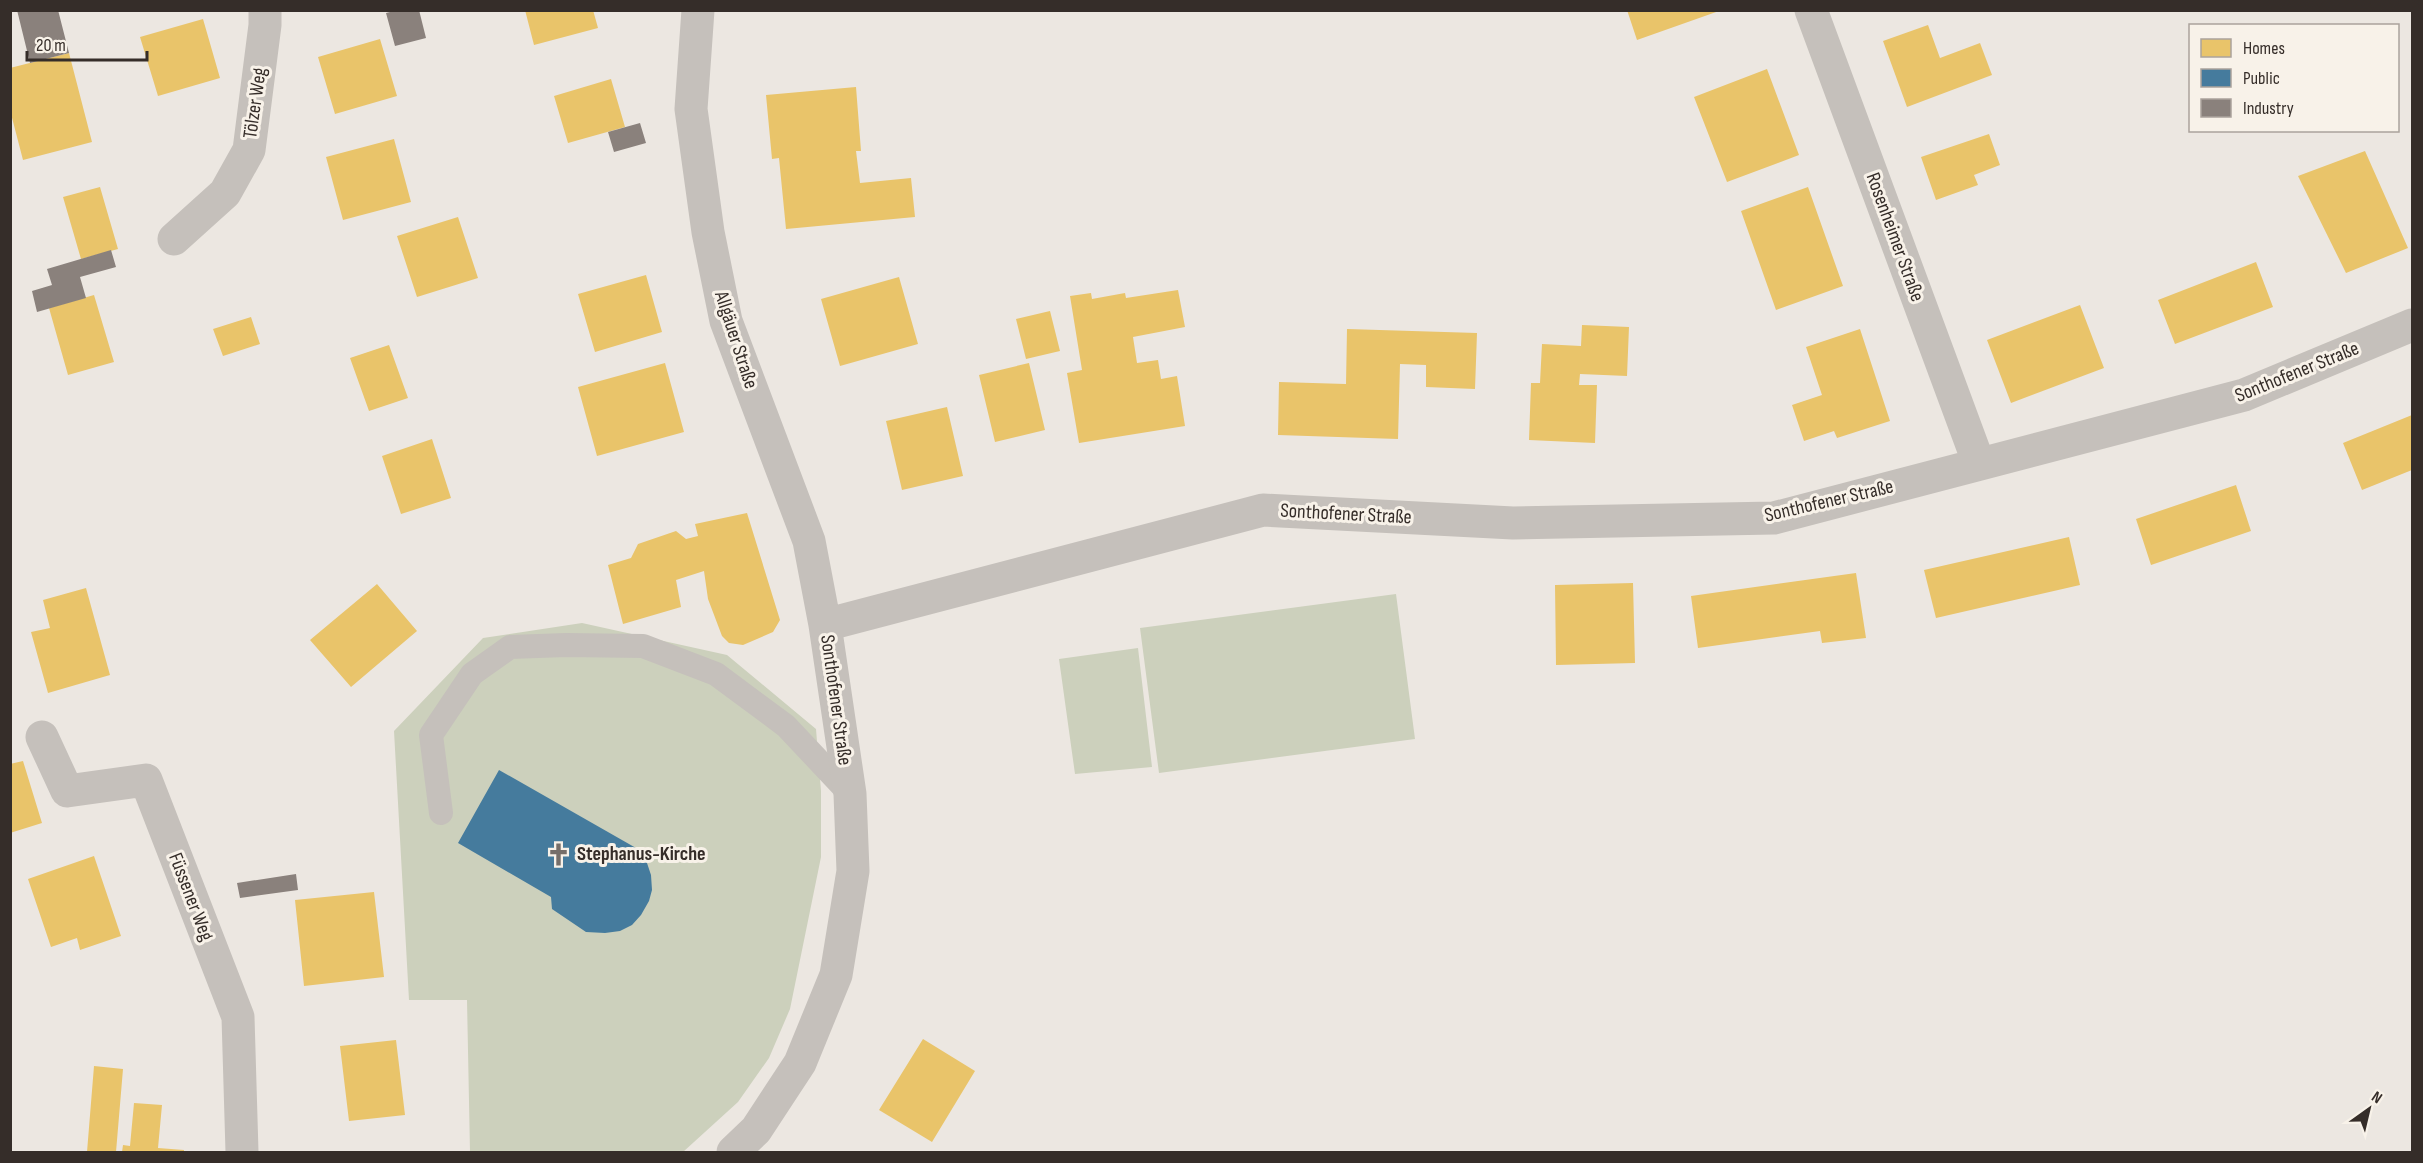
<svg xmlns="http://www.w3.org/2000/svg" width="2423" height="1163" font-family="'Sofia Sans Condensed',sans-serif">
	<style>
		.green { fill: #ccd0bc }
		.homes { fill: #e9c46a }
		.public { fill: #457b9d }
		.industry { fill: #8a817c }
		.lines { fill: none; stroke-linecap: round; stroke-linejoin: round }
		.service { stroke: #c5c0bb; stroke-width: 24 }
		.minor { stroke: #c5c0bb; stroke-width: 33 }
		.labels { text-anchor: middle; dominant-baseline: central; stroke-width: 6; stroke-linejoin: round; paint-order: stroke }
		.street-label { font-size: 20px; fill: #352d29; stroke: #f8f2e9 }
		.poi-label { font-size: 20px; font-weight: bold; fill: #352d29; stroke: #f8f2e9; text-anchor: start }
	</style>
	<rect width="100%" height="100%" fill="#ece7e1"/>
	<path class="green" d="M1396,594L1415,739L1159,773L1140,628Z
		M582,623L727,655L816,729L821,791V857L790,1009L769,1058L738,1102L683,1152H470L467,1000H409L394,731L483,638Z
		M1138,648L1152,767L1075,774L1059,659Z"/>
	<path class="homes" d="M525,10H593L598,28L534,45Z
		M1627,10H1719V11L1637,40Z
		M203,19L220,78L158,96L140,37Z
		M1928,25L1940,58L1980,43L1992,75L1907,107L1883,41Z
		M380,39L397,96L335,114L318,57Z
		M69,53L92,142L23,160L10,110V68Z
		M1767,69L1799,155L1727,182L1694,97Z
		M611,79L625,127L568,143L554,96Z
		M856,87L861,151H856L860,183L911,178L915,217L786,229L779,158L772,159L766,95Z
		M1989,134L2000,165L1974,175L1978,185L1936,200L1921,157Z
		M394,139L411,202L343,220L326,157Z
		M2365,151L2408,248L2346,273L2298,176Z
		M100,187L118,249L81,259L63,197Z
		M1808,187L1843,286L1776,310L1741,211Z
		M458,217L478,278L417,297L397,236Z
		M2256,262L2273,307L2175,344L2158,300Z
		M646,275L662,332L595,352L578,294Z
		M899,277L918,344L840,366L821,299Z
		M1178,290L1185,327L1133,337L1137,363L1158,360L1161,379L1177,376L1185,426L1079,443L1067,373L1082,370L1070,296L1091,293L1092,299L1125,293L1126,298Z
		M94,295L114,362L68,375L49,308Z
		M2080,305L2104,368L2011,403L1987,340Z
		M1050,311L1060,351L1026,359L1016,319Z
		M251,317L260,344L223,356L213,329Z
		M1582,325L1629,327L1627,376L1580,374L1579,385H1597L1595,443L1529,440L1531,383H1540L1542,344L1581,346Z
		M1347,329L1477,333L1475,389L1426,387V365L1400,364L1398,439L1278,435L1279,382L1346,384Z
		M1860,329L1890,421L1837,438L1834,431L1804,441L1792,405L1822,395L1806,347Z
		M389,345L408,398L369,411L350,358Z
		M665,363L684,432L597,456L578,387Z
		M1029,363L1045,430L995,442L979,375Z
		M947,407L963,476L902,490L886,421Z
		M2412,415V470L2362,490L2343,443Z
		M432,439L451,498L401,514L382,456Z
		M2236,485L2251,531L2151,565L2136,519Z
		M747,513L780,620L773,632L743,645L729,643L722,636L708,599L704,571L676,580L681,607L623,624L608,565L631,558L638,544L676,531L686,539L698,536L695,524Z
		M2069,537L2080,585L1936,618L1924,570Z
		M1856,573L1866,638L1822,643L1820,631L1698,648L1691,596Z
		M1633,583L1635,663L1556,665L1555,585Z
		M377,584L417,631L351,687L310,640Z
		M86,588L110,675L48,693L31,632L50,628L43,600Z
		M23,761L42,823L10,833V764Z
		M94,856L121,936L80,950L77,938L51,947L28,879Z
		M374,892L384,977L304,986L295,900Z
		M923,1039L975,1071L932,1142L879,1110Z
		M396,1040L405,1115L349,1121L340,1046Z
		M94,1066L123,1069L116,1152H87Z
		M134,1103L162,1105L158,1148L184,1150V1152H122L123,1145L130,1146Z"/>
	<path class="public" d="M499,770L636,848L646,860L651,875L652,890L649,901L641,915L632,925L620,931L605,933L586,932L552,909L551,897L458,843Z"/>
	<path class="industry" d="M17,10H58L69,53L30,63Z
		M398,10H419L426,38L395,46L386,13Z
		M640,123L646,143L614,152L608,132Z
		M111,250L116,267L80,277L86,298L37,312L32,291L52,285L47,269Z
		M296,874L298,890L240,898L237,883Z"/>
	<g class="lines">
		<path class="service" d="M441,813L431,735L472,674L510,647L566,645L643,646L716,674L786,726L850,794"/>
		<path class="minor" d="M698,10L691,109L708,232L726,321L809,541L825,625L850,794L853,871L836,975L800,1063L756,1130L733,1152
			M1811,10L1979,464
			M174,239L225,193L249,150L265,25V10
			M825,625L1263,510L1513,523L1774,518L2244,395L2412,325
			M42,737L67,791L146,780L238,1017L242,1152"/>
	</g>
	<defs>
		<symbol id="church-bare" viewBox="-9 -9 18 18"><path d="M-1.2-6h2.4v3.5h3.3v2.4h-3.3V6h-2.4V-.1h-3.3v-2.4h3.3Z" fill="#756e69" stroke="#f8f2e9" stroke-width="2.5" paint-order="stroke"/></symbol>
	</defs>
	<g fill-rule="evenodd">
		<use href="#church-bare" x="542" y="838" width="33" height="33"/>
	</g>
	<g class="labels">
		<g class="street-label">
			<text transform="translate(255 103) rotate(-82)">Tölzer Weg</text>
			<text transform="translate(1895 237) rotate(70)">Rosenheimer Straße</text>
			<text transform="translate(736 340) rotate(72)">Allgäuer Straße</text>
			<text transform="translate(2297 372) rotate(-22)">Sonthofener Straße</text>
			<text transform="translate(1829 501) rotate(-13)">Sonthofener Straße</text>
			<text transform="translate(1346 514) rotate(3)">Sonthofener Straße</text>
			<text transform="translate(836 700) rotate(82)">Sonthofener Straße</text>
			<text transform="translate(191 897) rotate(69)">Füssener Weg</text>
		</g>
		<g class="poi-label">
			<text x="577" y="854">Stephanus-Kirche</text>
		</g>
	</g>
	<rect width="2423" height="1163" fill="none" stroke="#352d29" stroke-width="24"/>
	<rect x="2189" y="24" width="210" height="108" fill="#f8f2e9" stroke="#aaa39c" stroke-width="1.5"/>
	<rect x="2201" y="39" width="30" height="18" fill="#e9c46a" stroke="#aaa39c" stroke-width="1.5"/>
	<text x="2243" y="54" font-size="18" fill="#352d29">Homes</text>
	<rect x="2201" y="69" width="30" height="18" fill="#457b9d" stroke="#aaa39c" stroke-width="1.5"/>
	<text x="2243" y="84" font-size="18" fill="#352d29">Public</text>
	<rect x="2201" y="99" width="30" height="18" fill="#8a817c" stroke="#aaa39c" stroke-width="1.5"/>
	<text x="2243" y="114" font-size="18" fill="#352d29">Industry</text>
	<g transform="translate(2369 1109) rotate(34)" stroke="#f8f2e9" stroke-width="4.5" paint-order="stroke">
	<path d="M0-4.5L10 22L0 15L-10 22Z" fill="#352d29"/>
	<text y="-9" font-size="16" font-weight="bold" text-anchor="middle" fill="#352d29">N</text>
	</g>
	<path d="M27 51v9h120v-9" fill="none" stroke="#352d29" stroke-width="3"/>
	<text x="36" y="51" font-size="18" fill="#352d29" stroke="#f8f2e9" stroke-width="4.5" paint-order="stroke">20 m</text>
</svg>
